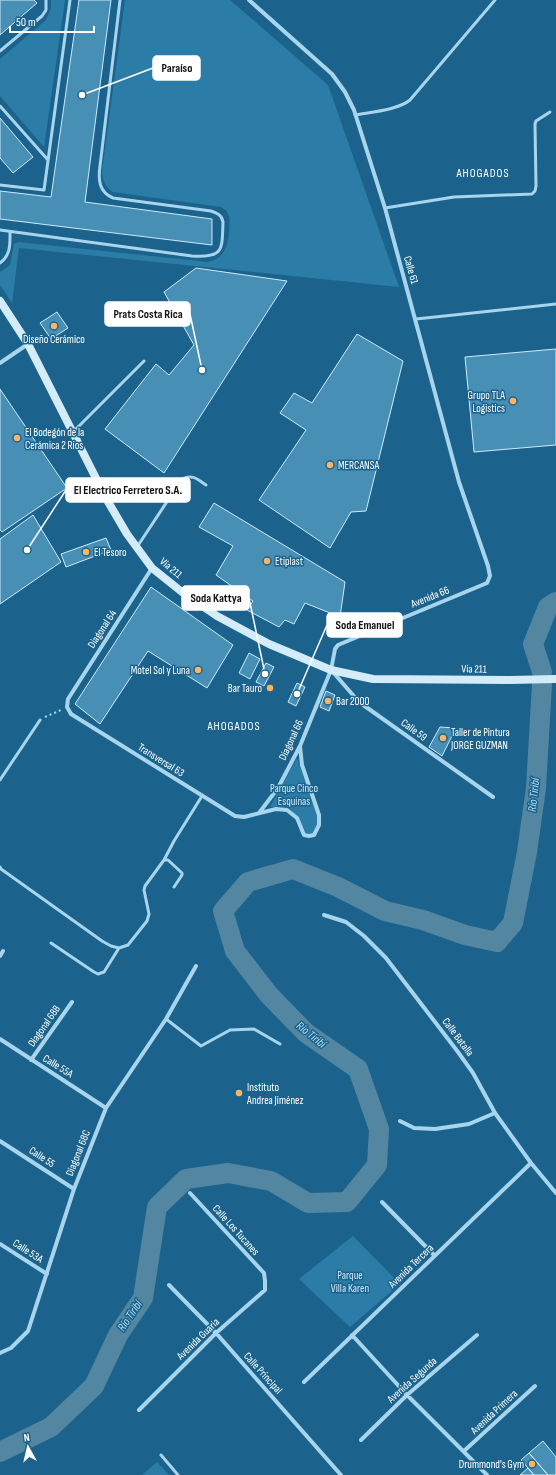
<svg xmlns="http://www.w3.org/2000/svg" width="556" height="1475" font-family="'Sofia Sans Condensed',sans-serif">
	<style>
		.green { fill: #2b7da8 }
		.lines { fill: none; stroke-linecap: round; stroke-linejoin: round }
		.river { stroke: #5386a1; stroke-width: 20 }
		.building { fill: #488fb6; stroke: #cdeafa }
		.path { stroke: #a7d5ed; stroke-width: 2; stroke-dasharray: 2 3; stroke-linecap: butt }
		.lane { stroke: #a7d5ed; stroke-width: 3 }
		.street { stroke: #a7d5ed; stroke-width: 4 }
		.secondary { stroke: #d4ecfa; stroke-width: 8 }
		.poi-dot { fill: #feb364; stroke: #1b638c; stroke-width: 1.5 }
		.labels { text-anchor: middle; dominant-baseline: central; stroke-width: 3; stroke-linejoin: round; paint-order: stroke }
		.street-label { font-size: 11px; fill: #fff; stroke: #1b638c }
		.poi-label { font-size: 11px; fill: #fff; stroke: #1b638c; text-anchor: start }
		.park-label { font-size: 11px; fill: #cdeafa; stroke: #1b638c }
		.neighbourhood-label { font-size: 12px; letter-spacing: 1px; fill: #fff; stroke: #1b638c }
		.water-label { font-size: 12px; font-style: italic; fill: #b3def4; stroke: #1b638c }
		.leader { fill: none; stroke: #fff; stroke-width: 1.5 }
		.callout-dot { fill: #fff; stroke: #1b638c; stroke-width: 1.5 }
		.callout { fill: #fff; stroke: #fff; stroke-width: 1.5 }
		.callout-label { font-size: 12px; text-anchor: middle; font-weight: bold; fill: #111 }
	</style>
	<rect width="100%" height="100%" fill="#1b638c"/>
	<path class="green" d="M51,0H65L44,147L0,96V59L46,20L51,8Z
		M125,0H230L328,85L399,287L19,248L12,303L0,285V272L10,265L14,244L18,242L208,262C224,259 228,246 229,231C230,221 231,212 221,207L113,192C106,188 102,180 102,171Z
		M297,758L317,815V825L312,834L305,833L299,818L287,807H270Z
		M353,1236L400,1284L350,1327L299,1279Z
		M157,1462L169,1475H142Z"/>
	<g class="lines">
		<path class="river" d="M542,672L533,644L548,607L556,602
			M0,1452L51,1427L94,1386L118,1335L143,1298L157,1207L186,1179L228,1173L271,1181L308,1203L347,1202L377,1165L379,1129L358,1069L306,1033L269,995L235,951L223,911L248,882L293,869L338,887L385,911L423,920L465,935L497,942L513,923L527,852L536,788L542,684"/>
	</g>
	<path class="building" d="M0,0H34L37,3L0,35Z
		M79,0H111L85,202L212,219V245L0,219V191L51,197Z
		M0,118L33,157L13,173L0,158Z
		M196,268L287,281L164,473L105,429L156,364L169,375L194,345L164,292Z
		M57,312L68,328L51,339L40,323Z
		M357,334L403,361L366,511L351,512L330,548L259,500L306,430L280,413L294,393L312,403Z
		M556,349V445L474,452L465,357Z
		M0,389L67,488L2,532L0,530Z
		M214,503L345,582L340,617L305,603L294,624L285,620L279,627L247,610L253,601L216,575L233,546L199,527Z
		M33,515L61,562L0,604V539Z
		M106,538L111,550L66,567L61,554Z
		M151,587L233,645L207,688L148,651L100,724L75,704Z
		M249,653L260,659L250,679L239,673Z
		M266,663L274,667L264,686L256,682Z
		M297,683L305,687L296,706L288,702Z
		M326,691L335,695L329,711L320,707Z
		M440,727L456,728L442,756L429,747Z
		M543,1441L556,1457V1475H548L529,1453Z
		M529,1453L548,1475H534L521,1460Z
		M528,1468L534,1475H520Z"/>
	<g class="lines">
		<path class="path" d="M45,717L61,710"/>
		<path class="lane" d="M0,51L42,16L46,10V0
			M0,106L48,160
			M355,115C371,112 398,110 410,100L495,0
			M0,185L44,190L70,0
			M385,208L454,197L532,194L535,191L536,186L535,124L536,121L550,112
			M0,230L192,256C224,258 222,250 223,222C222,215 217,213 211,211L113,198C99,192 98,180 100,166L120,0
			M0,263C11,255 10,244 10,232
			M416,319L556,304
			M73,432L144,361
			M137,547L182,479C193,474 197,479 206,485
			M0,780L40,720
			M164,860L174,841L202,796
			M0,867L1,869L102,941L111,946L119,948L128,945L147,921L149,914L144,890L145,886L164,860H168L182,873V875L174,887
			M51,943L94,972L98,974L104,972L119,948
			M166,1019L201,1046L230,1030L254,1029L280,1044
			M161,1455L178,1475"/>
		<path class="street" d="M249,0L332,74L345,92L354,110L385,208L459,482L488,566L490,576L487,583L338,645L335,649L331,670L300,746L278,788L259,813
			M0,363L28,344
			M152,568L68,699L67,707L71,714L235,816L244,817L276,809L287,810L297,818L304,835L309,836L314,835L319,825V815L302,765L300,746
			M332,671L359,702L493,797
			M324,915L346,922L364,936L386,958L458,1052L473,1073L495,1113L531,1163L556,1193
			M0,956L3,951
			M0,1039L106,1108
			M31,1060L72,1002
			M400,1121L414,1128L435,1129L469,1124L495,1113
			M0,1141L74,1189
			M382,1202L434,1255
			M0,1244L47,1274
			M169,1285L216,1333L341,1475
			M352,1335L407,1395L487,1475
			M0,1353L11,1348L28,1331L74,1189L106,1108L166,1019L196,966
			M304,1382L531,1163
			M139,1410L216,1333L265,1290V1281L264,1273L190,1193
			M361,1440L407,1395L477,1335
			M464,1451L535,1386"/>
		<path class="secondary" d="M0,301L28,344L107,500L127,534L152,568L182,592L217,616L269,644L331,670L373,679L510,680L556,679"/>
	</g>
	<g class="poi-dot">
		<circle cx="54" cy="326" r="4"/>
		<circle cx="513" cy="401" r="4"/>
		<circle cx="17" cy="438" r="4"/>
		<circle cx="330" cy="465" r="4"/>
		<circle cx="86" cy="552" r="4"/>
		<circle cx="267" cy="561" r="4"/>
		<circle cx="198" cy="670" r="4"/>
		<circle cx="270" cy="688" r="4"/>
		<circle cx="328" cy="701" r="4"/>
		<circle cx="443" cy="738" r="4"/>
		<circle cx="239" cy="1093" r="4"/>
		<circle cx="532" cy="1464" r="4"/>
	</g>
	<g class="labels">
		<g class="street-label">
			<text transform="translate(411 270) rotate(74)">Calle 61</text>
			<text transform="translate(171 568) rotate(40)">Vía 211</text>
			<text transform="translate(430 597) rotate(-22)">Avenida 66</text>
			<text transform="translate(102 629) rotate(-57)">Diagonal 64</text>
			<text transform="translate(474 669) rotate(1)">Vía 211</text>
			<text transform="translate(414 730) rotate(36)">Calle 59</text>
			<text transform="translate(291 740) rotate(-65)">Diagonal 66</text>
			<text transform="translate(161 760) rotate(32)">Transversal 63</text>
			<text transform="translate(44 1026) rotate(-55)">Diagonal 68B</text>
			<text transform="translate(458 1037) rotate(53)">Calle Batalla</text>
			<text transform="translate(58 1066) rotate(32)">Calle 55A</text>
			<text transform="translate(78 1153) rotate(-68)">Diagonal 68C</text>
			<text transform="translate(42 1157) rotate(33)">Calle 55</text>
			<text transform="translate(236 1230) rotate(48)">Calle Los Tucanes</text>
			<text transform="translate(28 1251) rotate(33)">Calle 53A</text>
			<text transform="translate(411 1266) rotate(-44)">Avenida Tercera</text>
			<text transform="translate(198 1339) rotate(-44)">Avenida Guaria</text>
			<text transform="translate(263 1373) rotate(48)">Calle Principal</text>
			<text transform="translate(412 1380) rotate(-42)">Avenida Segunda</text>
			<text transform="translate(494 1412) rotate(-43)">Avenida Primera</text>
		</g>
		<g class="poi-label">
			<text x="54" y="339" text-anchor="middle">Diseño Cerámico</text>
			<text x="505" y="395" text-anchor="end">Grupo TLA<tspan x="505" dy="13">Logistics</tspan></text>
			<text x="25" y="432">El Bodegón de la<tspan x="25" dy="13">Cerámica 2 Ríos</tspan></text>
			<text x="338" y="465">MERCANSA</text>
			<text x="94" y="552">El Tesoro</text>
			<text x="275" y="561">Etiplast</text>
			<text x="190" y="670" text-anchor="end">Motel Sol y Luna</text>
			<text x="262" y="688" text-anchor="end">Bar Tauro</text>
			<text x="336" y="701">Bar 2000</text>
			<text x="451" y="732">Taller de Pintura<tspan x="451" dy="13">JORGE GUZMAN</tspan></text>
			<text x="247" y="1087">Instituto<tspan x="247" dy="13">Andrea Jiménez</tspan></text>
			<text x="524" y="1464" text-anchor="end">Drummond's Gym</text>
		</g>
		<g class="park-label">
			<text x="294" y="788">Parque Cinco<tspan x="294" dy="13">Esquinas</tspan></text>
			<text x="350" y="1275">Parque<tspan x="350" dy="13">Villa Karen</tspan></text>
		</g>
		<g class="neighbourhood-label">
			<text x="483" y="173">AHOGADOS</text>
			<text x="234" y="726">AHOGADOS</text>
		</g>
		<g class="water-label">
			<text transform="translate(534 795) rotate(-84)">Río Tiribí</text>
			<text transform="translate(311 1035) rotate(39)">Río Tiribí</text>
			<text transform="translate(130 1316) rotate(-56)">Río Tiribí</text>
		</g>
	</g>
	<path class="leader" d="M82 95L153 68M202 370L190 314M27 550L66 490M265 674L249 598M297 694L327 625"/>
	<g class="callout-dot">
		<circle cx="82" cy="95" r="4"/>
		<circle cx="202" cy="370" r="4"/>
		<circle cx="27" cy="550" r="4"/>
		<circle cx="265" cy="674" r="4"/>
		<circle cx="297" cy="694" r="4"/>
	</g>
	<g class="callout">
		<rect x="153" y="56" width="47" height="24" rx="4"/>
		<rect x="105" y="302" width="85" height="24" rx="4"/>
		<rect x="66" y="478" width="124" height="24" rx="4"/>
		<rect x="182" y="586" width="67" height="24" rx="4"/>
		<rect x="327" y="613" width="75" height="24" rx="4"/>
	</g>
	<g class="callout-label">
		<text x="177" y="72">Paraíso</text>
		<text x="148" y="318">Prats Costa Rica</text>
		<text x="128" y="494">El Electrico Ferretero S.A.</text>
		<text x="216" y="602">Soda Kattya</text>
		<text x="365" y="629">Soda Emanuel</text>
	</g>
	<g transform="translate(28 1447) rotate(352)" stroke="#1b638c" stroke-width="3" paint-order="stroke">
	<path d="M0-3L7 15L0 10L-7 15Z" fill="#ffffff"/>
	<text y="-6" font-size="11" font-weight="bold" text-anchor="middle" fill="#ffffff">N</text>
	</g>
	<path d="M10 26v6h84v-6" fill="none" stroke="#ffffff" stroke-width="2"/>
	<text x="16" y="26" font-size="12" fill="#ffffff" stroke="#1b638c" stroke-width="3" paint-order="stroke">50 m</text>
</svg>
